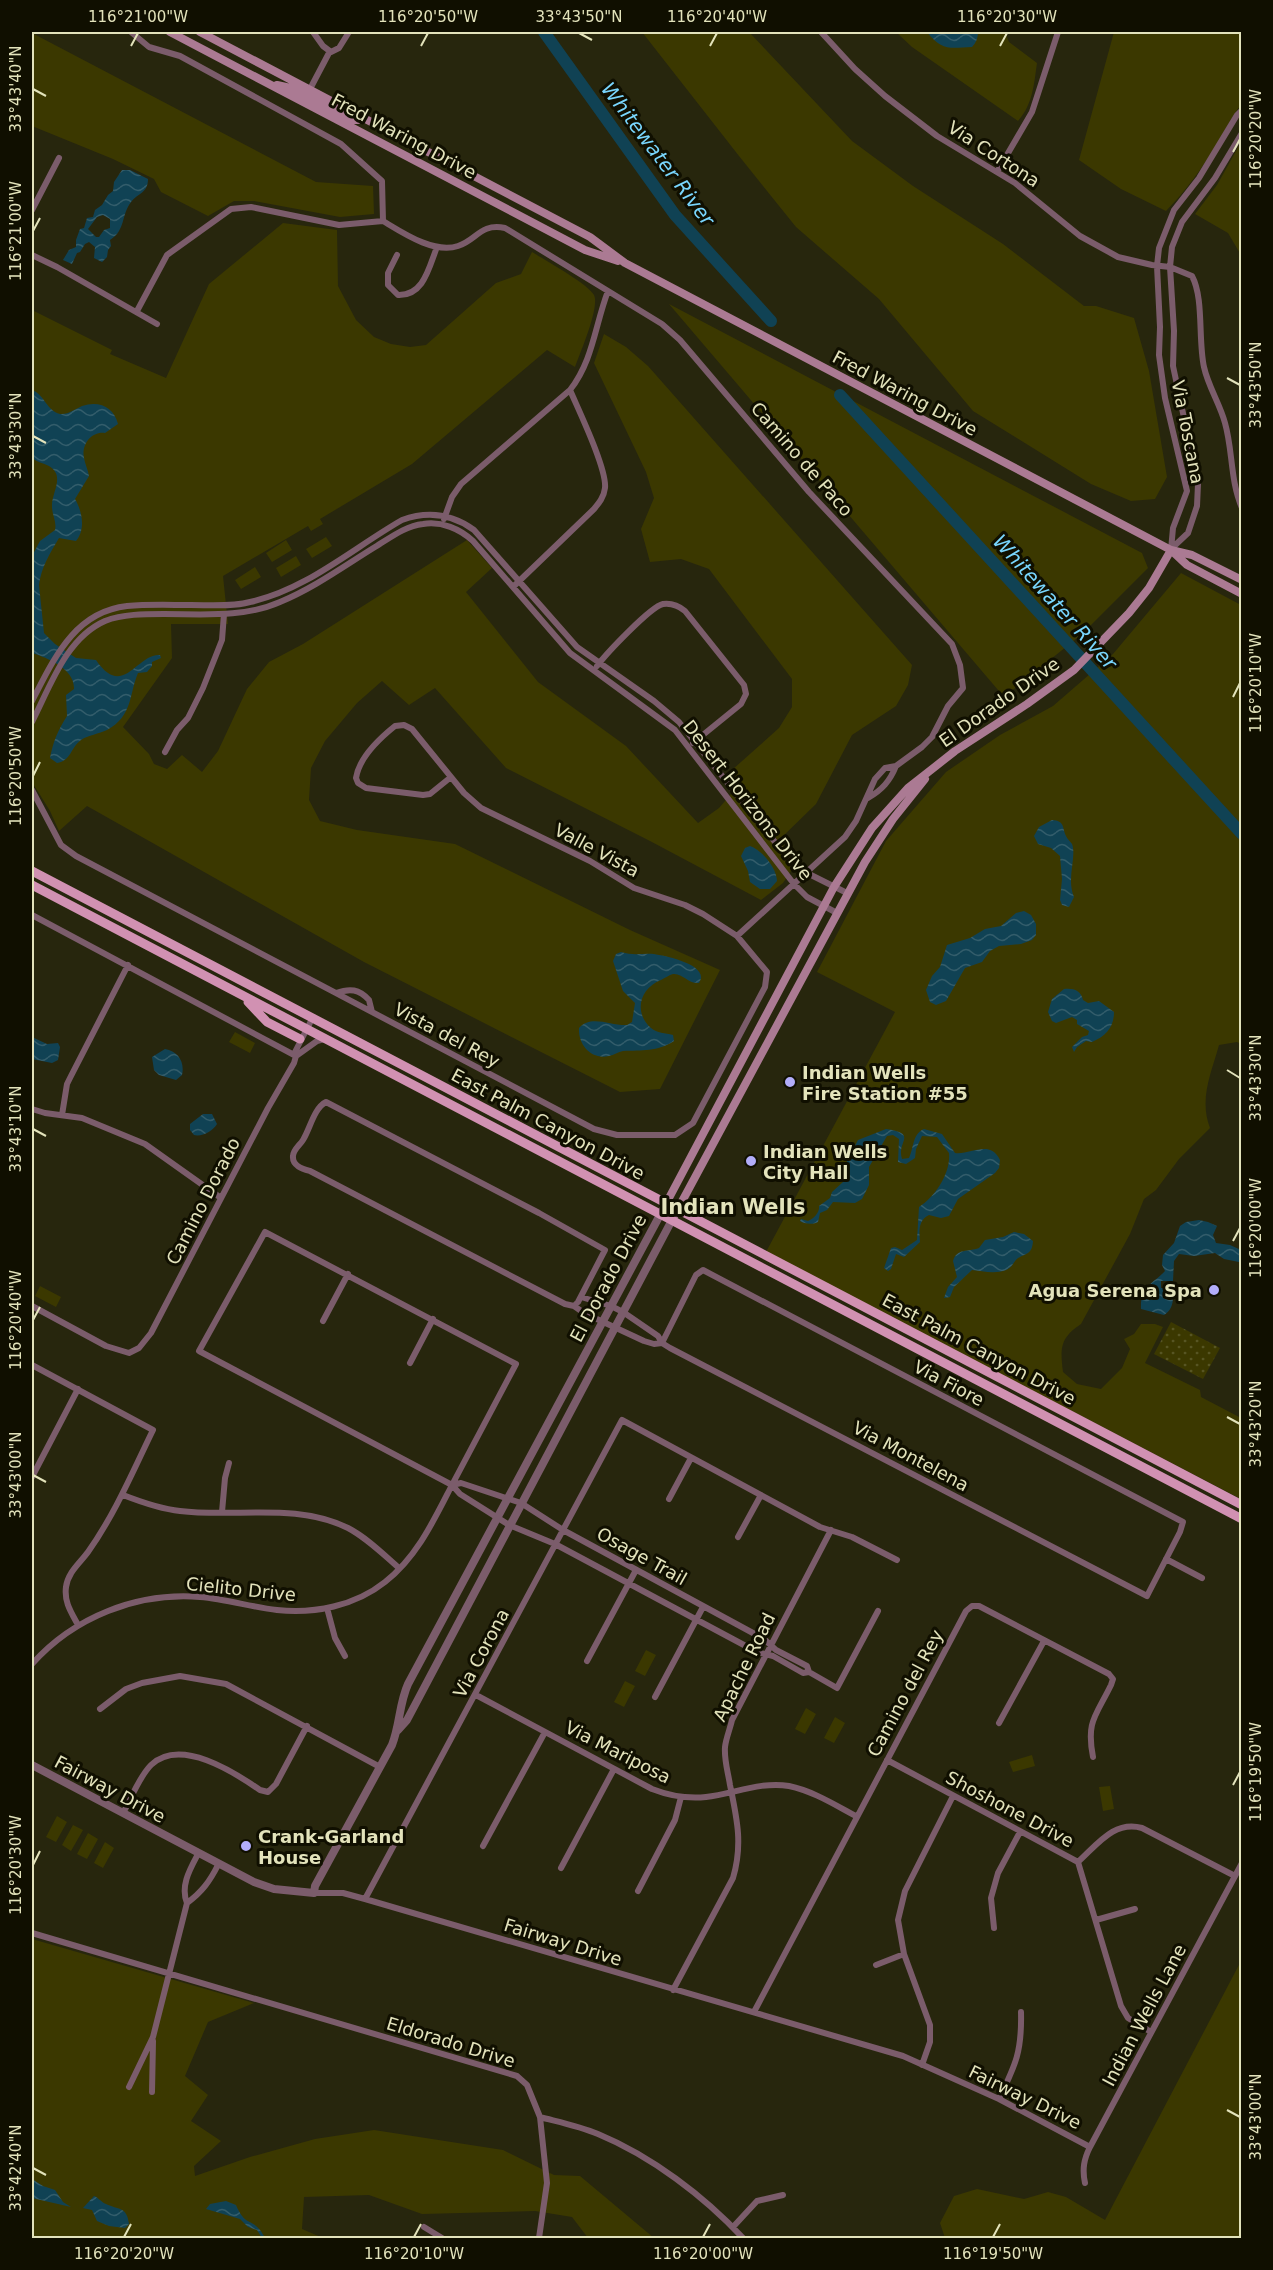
<svg xmlns="http://www.w3.org/2000/svg" width="1273" height="2270" font-family="'DejaVu Sans',sans-serif">
	<style>
		.grass { fill: #3b3800 }
		.park { fill: url(#park-dots) }
		.water { fill: url(#water-waves); fill-rule: evenodd }
		.lines { fill: none; stroke-linecap: round; stroke-linejoin: round }
		.river { stroke: #104254; stroke-width: 12 }
		.minor { stroke: #7b5c6b; stroke-width: 6 }
		.tertiary { stroke: #7b5c6b; stroke-width: 8 }
		.secondary { stroke: #ab7a93; stroke-width: 8 }
		.primary { stroke: #d191b2; stroke-width: 9 }
		.ticks { fill: none; stroke: #e3e3bb; stroke-width: 2 }
		.poi-dot { fill: #b2adf9; stroke: #100f00; stroke-width: 2 }
		.labels { text-anchor: middle; dominant-baseline: central; stroke-width: 6; stroke-linejoin: round; paint-order: stroke }
		.street-label { font-size: 18px; fill: #e3e3bb; stroke: #100f00 }
		.poi-label { font-size: 18px; font-weight: bold; fill: #e3e3bb; stroke: #100f00; text-anchor: start }
		.water-label { font-size: 20px; font-style: italic; fill: #79d6fd; stroke: #100f00 }
		.quarter-label { font-size: 21px; font-weight: bold; fill: #e3e3bb; stroke: #100f00 }
		.neatline { fill: none; stroke: #e3e3bb; stroke-width: 2 }
		.ticks-label { font-size: 15px; text-anchor: middle; fill: #e3e3bb }
	</style>
	<defs>
		<pattern id="park-dots" width="8" height="8" patternUnits="userSpaceOnUse" patternTransform="scale(1.5)"><rect width="8" height="8" fill="#3b3800"/><path d="M2 2h.1M6 6h.1" fill="none" stroke="#575523" stroke-width="1.8" stroke-linecap="round"/></pattern>
		<pattern id="water-waves" width="16" height="10" patternUnits="userSpaceOnUse" patternTransform="scale(1.5)"><rect width="16" height="10" fill="#104254"/><path d="M0 5q4-4 8 0t8 0" fill="none" stroke="#335d6b"/></pattern>
	</defs>
	<rect width="100%" height="100%" fill="#27260d"/>
	<path class="grass" d="M642,32H749L852,141L913,186L1003,244L1084,306H1096L1134,318L1149,371L1167,477L1155,499L1131,501L1091,484L973,411L879,299L796,227L739,156Z
		M896,32H1005L1009,42L1037,63C1034,84 1033,104 1018,121L912,47Z
		M1114,32H1241V105C1231,117 1225,131 1217,144C1202,168 1186,191 1166,211L1121,189L1079,160Z
		M32,33L316,182L373,186L374,214L340,217L254,201H234L208,216L161,192L154,179L113,159L32,126Z
		M1241,142H1242L1241,255L1228,233L1195,214L1217,185Z
		M283,223L337,230L338,286L356,320L374,337L391,344L410,347L426,345L496,283L521,274L532,252C545,260 588,284 594,295C600,307 580,353 575,367L547,350L412,464L320,519L323,524L311,531L308,526L223,576L228,624H171L172,658L123,727L149,754L154,764L167,769L182,755L202,772L218,751L247,689L269,662L303,644L467,540L492,568L466,592L538,682L626,746L698,823L719,808L737,787L732,770L779,728L792,707V679L709,569L681,559L650,562L641,529L654,498L646,472L594,363L604,334L626,347L648,366L912,665L908,685L896,706L852,735L816,804L779,840L797,862L783,883L761,900L650,841L506,768L435,688L409,705L382,681L357,703L325,741L311,768L309,800L320,821L357,830L455,844L630,930L720,970L660,1089L620,1092L364,962L87,806L59,831L50,811L32,782V536L33,533L32,531V310L112,350L110,354L166,378L209,284Z
		M669,304L1142,553L1148,568L1082,634L1004,697Z
		M326,537L332,546L312,558L306,549Z
		M286,540L292,550L272,562L266,553Z
		M296,556L301,565L281,577L276,568Z
		M255,567L261,577L241,589L235,580Z
		M1181,573L1241,605V1044L1237,1042L1219,1045C1211,1074 1199,1099 1210,1128L1179,1159L1156,1190L1144,1199L1130,1234L1081,1324C1060,1338 1060,1348 1063,1372L1077,1384L1101,1389L1122,1368L1130,1349L1124,1339L1134,1334L1141,1324H1155L1163,1327L1145,1363L1200,1390L1201,1397L1241,1418V1499L766,1252L895,1012L817,972L886,841L946,772L1000,735L1053,706L1113,654Z
		M235,1032L255,1043L250,1053L229,1042Z
		M40,1286L61,1297L56,1307L35,1296Z
		M646,1650L656,1655L645,1676L635,1671Z
		M625,1681L635,1686L624,1707L614,1702Z
		M806,1708L816,1714L805,1734L795,1729Z
		M835,1717L845,1723L834,1743L824,1738Z
		M1032,1755L1035,1766L1013,1772L1009,1762Z
		M1110,1786L1114,1809L1103,1811L1099,1787Z
		M57,1816L67,1822L56,1842L46,1837Z
		M73,1825L83,1830L71,1851L62,1845Z
		M88,1833L98,1839L87,1859L77,1854Z
		M105,1842L114,1848L103,1868L94,1863Z
		M32,1939L254,2003L208,2022L185,2076L208,2095L191,2121L221,2141L194,2166L195,2176L250,2157L315,2139L374,2130L503,2150L554,2175L580,2176L654,2238H588L572,2217L535,2211L422,2214L369,2195L304,2197L302,2229L323,2238H32Z
		M1241,1961V2238H945L940,2223L954,2196L977,2189L1024,2199L1048,2192L1066,2197L1105,2220Z"/>
	<path class="park" d="M1171,1322L1220,1348L1203,1379L1154,1354Z"/>
	<path class="water" d="M927,32H978C978,38 976,43 972,47C949,48 942,51 927,32Z
		M122,170H130L148,179C148,193 138,193 131,202C121,215 126,230 110,240L111,246L108,250L107,257L102,262L94,258L95,247L89,242L85,244L80,252L77,253L72,264L63,260L69,250L76,247V240L80,229L84,228L87,218L93,217L95,210L102,205L108,195L113,191L114,182ZM103,215L110,219V228L104,230L99,237H96L88,229L97,217Z
		M32,390C44,394 47,411 60,414C68,415 75,409 82,406C99,400 114,407 118,424L105,433C92,431 81,444 84,458C85,464 88,470 89,476L75,499C82,511 86,529 76,541L59,538C50,553 41,568 39,585L44,633L55,644L76,658L96,660C123,700 137,653 160,655L161,658L152,662V666L147,672L138,673C129,694 133,716 107,730C99,734 88,735 81,740C71,747 71,761 57,763L50,758C53,742 58,730 67,716L66,695L74,689C75,669 48,658 32,653V556L40,541L55,530C57,522 52,515 52,507C51,493 66,476 49,466C43,463 37,462 32,458Z
		M1052,820C1065,821 1062,827 1066,836C1067,839 1070,841 1072,844C1077,857 1066,878 1074,897L1069,907L1062,905L1060,900L1062,879L1060,856L1051,848L1038,844L1034,836L1039,827Z
		M750,846C762,850 777,868 777,881L770,889H760L750,882L748,871L741,856L745,848Z
		M1024,911L1031,915L1036,924V935L1032,940L1021,944L999,946L990,951L982,962L965,968L946,1001L936,1005L930,1002L926,990L932,976L940,967L947,945L970,938L985,929L1001,926L1016,913Z
		M621,952C634,956 642,953 654,954C666,956 711,965 699,983C688,984 683,973 673,974C669,975 665,978 661,980C640,988 633,1012 651,1028C657,1033 665,1033 673,1035L674,1041C657,1052 642,1050 623,1051C618,1052 614,1055 609,1056C591,1060 578,1045 579,1028C591,1014 611,1026 627,1025L632,1022L635,1003L623,991L613,961L616,954Z
		M1064,989C1073,988 1081,990 1083,1000L1088,1003L1099,1001L1114,1012C1114,1027 1106,1036 1092,1042L1086,1041L1077,1047L1074,1052L1072,1047L1082,1037L1088,1035L1089,1031L1077,1024V1020L1072,1017L1056,1023L1052,1021L1048,1012L1052,999Z
		M32,1037L47,1044L58,1043L60,1047L58,1060L52,1063L32,1059Z
		M165,1049C178,1051 185,1062 182,1075L176,1080L159,1075L154,1070L152,1057Z
		M203,1114H212L217,1124C213,1131 202,1137 194,1135L190,1130V1124Z
		M886,1129C919,1134 896,1141 902,1159L909,1158C914,1148 912,1134 924,1129L942,1134L955,1153C971,1155 990,1139 1000,1160L999,1168L995,1173L958,1199L949,1216L941,1218L929,1215C918,1220 919,1232 920,1242L904,1257L896,1254L891,1269L888,1271L884,1268L891,1248L895,1247L902,1250L917,1240L919,1207C935,1197 951,1173 949,1153L937,1137L922,1136L916,1149L915,1158L906,1164L898,1162L899,1139L893,1135L887,1136L869,1167V1185L862,1199L855,1203L833,1202L827,1210L820,1213L818,1222C814,1225 804,1224 800,1221L801,1219L808,1221C814,1219 820,1212 819,1206L830,1198L832,1192L843,1182L847,1161L858,1140Z
		M1199,1220L1208,1222L1217,1226L1213,1235L1216,1243L1230,1245L1241,1250V1259L1239,1262L1224,1259L1215,1253L1194,1256L1179,1254L1174,1261L1173,1281H1161V1288H1171C1175,1298 1173,1310 1164,1315L1141,1309C1140,1286 1153,1284 1165,1271L1162,1265L1163,1255L1174,1243L1180,1226L1186,1222Z
		M1014,1232L1024,1234L1033,1241C1032,1254 1027,1253 1018,1258C1014,1261 1013,1266 1008,1269C997,1275 982,1271 972,1270L954,1287L950,1297L944,1298L948,1287L957,1277L953,1261C957,1248 968,1252 979,1248L985,1240L1003,1237Z
		M32,2179L43,2186L55,2190L63,2202L71,2207L32,2198Z
		M94,2196C99,2198 101,2202 106,2204C118,2210 127,2206 129,2224L125,2228L109,2226L97,2221L92,2210L83,2208Z
		M226,2201L236,2205C245,2226 250,2218 260,2230C262,2232 263,2236 266,2238H262L257,2230L248,2227L240,2219L206,2209L210,2204Z"/>
	<g class="lines">
		<path class="river" d="M544,32L675,215L771,321
			M840,395L1242,834"/>
		<path class="minor" d="M131,32L149,47L180,56L341,144L382,181L383,221
			M313,32L323,46L331,52L339,48L349,32
			M821,32L855,69L885,96L937,136L1015,183L1080,236L1118,257L1152,265L1170,267L1192,276C1204,298 1198,340 1204,367C1208,386 1220,404 1225,423C1233,451 1230,480 1242,508
			M310,89L330,51
			M997,172L1032,112L1058,32
			M32,210L59,158
			M383,221C403,233 434,254 458,246C477,240 480,223 505,228L662,324L680,340L809,492L952,644L960,665L963,688L948,706L932,737L922,747L896,766L885,768L875,779L856,821L845,837L737,936
			M32,255L57,267L157,324
			M397,255L388,273V285L398,295C424,296 429,267 437,247
			M137,311L167,255L231,209L251,207L339,225L383,221
			M444,519L452,497L461,484L570,390C593,361 595,325 608,291
			M1171,549L1188,533L1197,506L1198,484L1173,366L1174,331L1170,267L1172,247L1182,222L1215,178L1242,133
			M1171,550L1173,528L1187,491L1165,398L1159,355L1160,327L1157,266L1159,248L1174,210L1199,178L1237,115L1242,110
			M513,587L594,509C599,503 604,497 605,488C607,469 579,411 570,390
			M597,666C606,654 650,607 663,604C671,603 679,606 685,611L744,685L746,694L741,704L693,743
			M32,701C54,659 74,612 127,606C148,604 170,605 191,605C210,605 231,607 250,602C306,590 353,548 402,520C427,511 452,514 474,530L577,647L654,701L679,722L795,867L847,893
			M32,722C50,687 66,638 105,621C123,614 144,614 164,614C202,614 244,618 280,602C314,588 344,566 375,547C390,538 405,526 423,524C442,521 460,529 473,541L570,653L675,730L794,884L807,897L837,913
			M165,752L177,730L188,718L203,688L222,640L224,614
			M32,790L61,845L76,856L594,1129L617,1135H675L693,1123L765,987L767,972L737,936L703,914L685,905L634,888L590,861L481,808L464,793L412,729L404,725L395,726C380,738 359,758 356,778L358,783L366,788L423,795L430,794L451,777
			M868,798C882,790 890,781 896,766
			M32,915L296,1056
			M336,993C350,988 359,989 369,1000L372,1012
			M296,1056L317,1041L324,1039
			M326,1102L539,1213L605,1250L578,1302L574,1306L565,1304L310,1171C303,1169 292,1166 293,1156C293,1150 300,1145 303,1140C310,1129 314,1108 326,1102Z
			M32,1109L45,1113L82,1118L145,1144L221,1198
			M62,1115L67,1084L71,1076L128,965
			M581,1297L611,1306L623,1312L658,1336L662,1343L670,1348L1147,1596L1180,1532L1183,1522L703,1270L696,1275L662,1343
			M32,1306L106,1346L129,1353L139,1348L151,1333L268,1108L294,1063L296,1056L295,1052L312,1019
			M574,1306L584,1313L644,1341L654,1344L662,1343
			M323,1321L348,1274
			M410,1363L433,1319
			M32,1365L153,1430C133,1471 115,1514 88,1552C80,1563 68,1572 66,1587C64,1602 71,1612 78,1625
			M32,1477L78,1389
			M452,1485L461,1483L521,1503L563,1530L764,1639L776,1650L807,1666L809,1672
			M123,1495C141,1502 160,1509 180,1511C236,1518 295,1502 348,1528C367,1538 383,1554 399,1568
			M669,1499L691,1458
			M222,1512L225,1478L229,1463
			M738,1537L761,1495
			M1166,1559L1202,1578
			M327,1608L335,1638L345,1656
			M587,1661L636,1570
			M32,1664C74,1617 137,1592 200,1597C226,1599 251,1607 277,1610C314,1614 355,1606 385,1582C417,1557 434,1520 452,1485L516,1364L265,1232L199,1351L452,1485L460,1494L509,1525L555,1544L757,1652L773,1656L803,1673L809,1672L837,1688L878,1611
			M476,1695L652,1789C670,1796 687,1799 706,1797C733,1794 761,1781 789,1786C813,1791 835,1805 856,1816
			M655,1697L703,1607
			M100,1709L126,1689L142,1683L180,1676L226,1684L380,1767
			M999,1723L1044,1641
			M887,1760L1078,1862L1121,2006L1128,2018L1151,2032
			M123,1813C132,1797 139,1777 151,1765C180,1737 234,1772 260,1790L268,1792L276,1784L307,1726
			M483,1846L545,1732
			M1078,1862C1097,1845 1114,1820 1142,1828L1235,1876
			M561,1868L614,1769
			M638,1891L675,1820L681,1797
			M314,1893H343L365,1899L903,2056L999,2099L1090,2147
			M365,1899L622,1420L820,1527L852,1537L897,1560
			M187,1903C202,1892 210,1881 218,1865
			M1096,1920L1135,1909
			M994,1928L991,1898L998,1873L1020,1832
			M32,1933L517,2076L527,2085L540,2117C559,2122 579,2126 598,2134C651,2156 704,2196 743,2238
			M876,1965L904,1954
			M673,1990L733,1878C743,1844 737,1819 730,1785C728,1772 724,1760 725,1747C726,1738 730,1729 732,1720L831,1530
			M754,2012L966,1611L972,1606H979L1109,1674L1113,1679L1111,1685C1096,1716 1086,1721 1093,1757
			M922,2065L930,2042V2025L904,1954L898,1920L905,1891L953,1796
			M129,2087L153,2037L187,1903C180,1886 190,1869 198,1854
			M152,2092L153,2041
			M999,2099C1016,2064 1022,2051 1021,2012
			M1085,2183C1082,2169 1084,2159 1090,2147L1242,1863
			M424,2227L442,2238
			M733,2227L757,2201L783,2195
			M539,2238L547,2183L540,2117"/>
		<path class="tertiary" d="M398,1730L407,1720L672,1220
			M32,1765L254,1882L274,1889L314,1893L315,1886L392,1745C400,1725 399,1704 408,1684L660,1215"/>
		<path class="secondary" d="M170,32L585,250L618,261
			M200,32L590,237L625,263L1171,550L1192,555L1242,580
			M277,85L295,89L353,120H358L362,116
			M1171,550L1187,565L1242,594
			M660,1215L834,887L872,828L908,788L955,751L1027,704L1074,670L1129,613L1149,588L1171,550
			M672,1220L865,862L893,819L925,779"/>
		<path class="primary" d="M32,871L1242,1505
			M32,885L1242,1519
			M248,1002L267,1022L300,1039"/>
	</g>
	<path class="ticks" d="M579,33L592,40M131,46L138,33M421,46L428,33M710,46L717,33M1000,46L1007,33M33,89L46,96M1233,152L1240,139M33,231L40,218M1227,378L1240,385M33,436L46,443M1233,697L1240,683M33,776L40,762M1227,1070L1240,1078M33,1129L46,1136M1233,1241L1240,1228M33,1320L40,1307M1227,1417L1240,1424M33,1475L46,1482M1233,1785L1240,1772M33,1865L40,1851M1227,2110L1240,2117M33,2168L46,2175M124,2237L131,2224M414,2237L421,2224M703,2237L710,2224M993,2237L1000,2224"/>
	<g class="poi-dot">
		<circle cx="790" cy="1082" r="6"/>
		<circle cx="751" cy="1161" r="6"/>
		<circle cx="1214" cy="1290" r="6"/>
		<circle cx="246" cy="1846" r="6"/>
	</g>
	<g class="labels">
		<g class="street-label">
			<text transform="translate(404 136) rotate(28)">Fred Waring Drive</text>
			<text transform="translate(994 154) rotate(33)">Via Cortona</text>
			<text transform="translate(905 393) rotate(28)">Fred Waring Drive</text>
			<text transform="translate(1188 432) rotate(79)">Via Toscana</text>
			<text transform="translate(802 459) rotate(49)">Camino de Paco</text>
			<text transform="translate(999 702) rotate(-35)">El Dorado Drive</text>
			<text transform="translate(748 800) rotate(52)">Desert Horizons Drive</text>
			<text transform="translate(597 850) rotate(28)">Valle Vista</text>
			<text transform="translate(447 1035) rotate(28)">Vista del Rey</text>
			<text transform="translate(548 1124) rotate(28)">East Palm Canyon Drive</text>
			<text transform="translate(203 1201) rotate(-63)">Camino Dorado</text>
			<text transform="translate(608 1278) rotate(-62)">El Dorado Drive</text>
			<text transform="translate(979 1349) rotate(28)">East Palm Canyon Drive</text>
			<text transform="translate(949 1383) rotate(28)">Via Fiore</text>
			<text transform="translate(911 1456) rotate(28)">Via Montelena</text>
			<text transform="translate(642 1556) rotate(29)">Osage Trail</text>
			<text transform="translate(241 1589) rotate(6)">Cielito Drive</text>
			<text transform="translate(481 1653) rotate(-62)">Via Corona</text>
			<text transform="translate(744 1667) rotate(-64)">Apache Road</text>
			<text transform="translate(905 1693) rotate(-62)">Camino del Rey</text>
			<text transform="translate(618 1752) rotate(27)">Via Mariposa</text>
			<text transform="translate(110 1789) rotate(28)">Fairway Drive</text>
			<text transform="translate(1010 1809) rotate(28)">Shoshone Drive</text>
			<text transform="translate(563 1942) rotate(17)">Fairway Drive</text>
			<text transform="translate(1144 2015) rotate(-62)">Indian Wells Lane</text>
			<text transform="translate(451 2042) rotate(17)">Eldorado Drive</text>
			<text transform="translate(1025 2097) rotate(26)">Fairway Drive</text>
		</g>
		<g class="poi-label">
			<text x="802" y="1072">Indian Wells<tspan x="802" dy="21">Fire Station #55</tspan></text>
			<text x="763" y="1151">Indian Wells<tspan x="763" dy="21">City Hall</tspan></text>
			<text x="1202" y="1290" text-anchor="end">Agua Serena Spa</text>
			<text x="258" y="1836">Crank-Garland<tspan x="258" dy="21">House</tspan></text>
		</g>
		<g class="water-label">
			<text transform="translate(658 154) rotate(53)">Whitewater River</text>
			<text transform="translate(1055 602) rotate(48)">Whitewater River</text>
		</g>
		<g class="quarter-label">
			<text x="733" y="1207">Indian Wells</text>
		</g>
	</g>
	<rect width="1273" height="2270" fill="none" stroke="#100f00" stroke-width="66"/>
	<rect x="33" y="33" width="1207" height="2204" class="neatline"/>
	<g class="ticks-label">
		<text x="138" y="22">116°21'00"W</text>
		<text x="428" y="22">116°20'50"W</text>
		<text x="579" y="22">33°43'50"N</text>
		<text x="717" y="22">116°20'40"W</text>
		<text x="1007" y="22">116°20'30"W</text>
		<text transform="translate(16 89) rotate(-90)" y="5">33°43'40"N</text>
		<text transform="translate(1256 139) rotate(-90)" y="5">116°20'20"W</text>
		<text transform="translate(16 231) rotate(-90)" y="5">116°21'00"W</text>
		<text transform="translate(1256 385) rotate(-90)" y="5">33°43'50"N</text>
		<text transform="translate(16 436) rotate(-90)" y="5">33°43'30"N</text>
		<text transform="translate(1256 683) rotate(-90)" y="5">116°20'10"W</text>
		<text transform="translate(16 776) rotate(-90)" y="5">116°20'50"W</text>
		<text transform="translate(1256 1078) rotate(-90)" y="5">33°43'30"N</text>
		<text transform="translate(16 1129) rotate(-90)" y="5">33°43'10"N</text>
		<text transform="translate(1256 1228) rotate(-90)" y="5">116°20'00"W</text>
		<text transform="translate(16 1320) rotate(-90)" y="5">116°20'40"W</text>
		<text transform="translate(1256 1424) rotate(-90)" y="5">33°43'20"N</text>
		<text transform="translate(16 1475) rotate(-90)" y="5">33°43'00"N</text>
		<text transform="translate(1256 1772) rotate(-90)" y="5">116°19'50"W</text>
		<text transform="translate(16 1865) rotate(-90)" y="5">116°20'30"W</text>
		<text transform="translate(1256 2117) rotate(-90)" y="5">33°43'00"N</text>
		<text transform="translate(16 2168) rotate(-90)" y="5">33°42'40"N</text>
		<text x="124" y="2259">116°20'20"W</text>
		<text x="414" y="2259">116°20'10"W</text>
		<text x="703" y="2259">116°20'00"W</text>
		<text x="993" y="2259">116°19'50"W</text>
	</g>
</svg>
